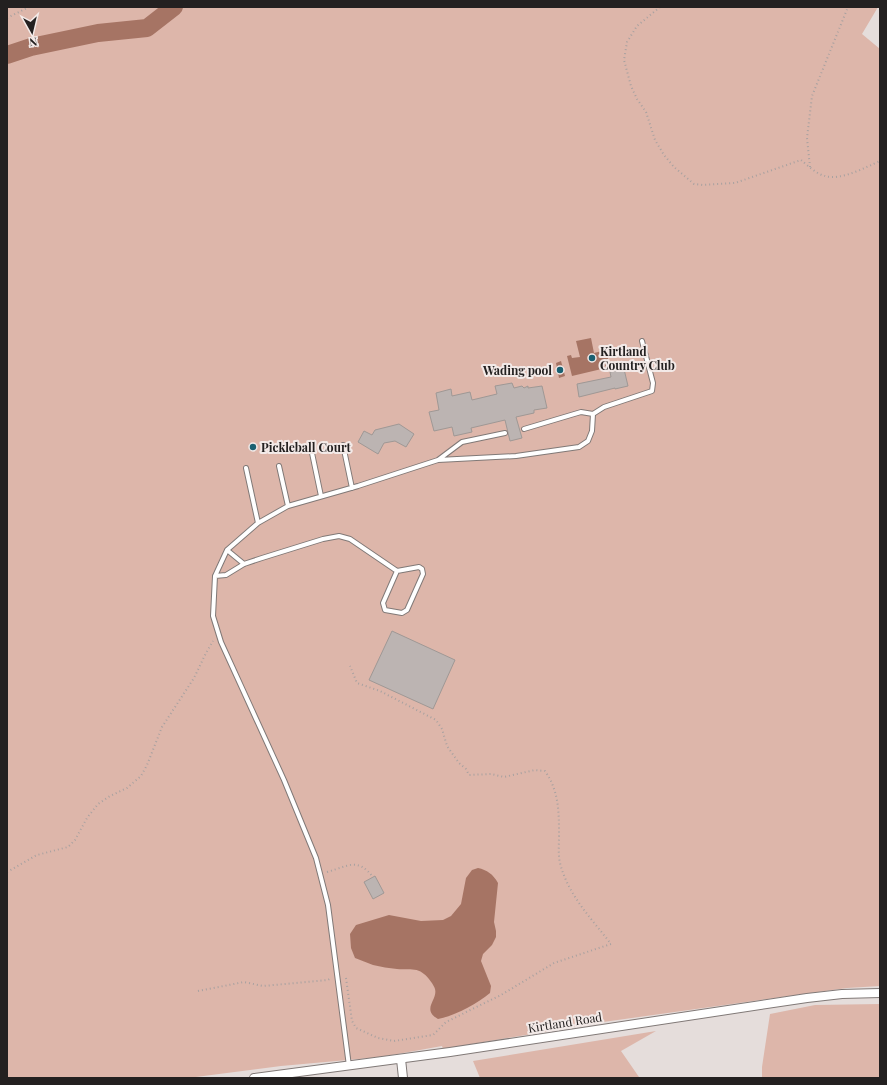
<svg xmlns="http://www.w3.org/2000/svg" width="887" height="1085" font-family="'Playfair Display',serif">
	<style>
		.green { fill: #ddb6aa }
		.water { fill: #a67464 }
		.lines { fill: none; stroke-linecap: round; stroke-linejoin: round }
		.river { stroke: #a67464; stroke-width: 18 }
		.building { fill: #bcb4b2; stroke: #9f9895 }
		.lane-casing { stroke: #807977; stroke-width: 6 }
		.street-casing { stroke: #807977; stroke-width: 10 }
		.path { stroke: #a8a1a0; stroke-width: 2; stroke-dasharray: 1 3; stroke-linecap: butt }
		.lane { stroke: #fff; stroke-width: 4 }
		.street { stroke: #fff; stroke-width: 8 }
		.poi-dot { fill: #1a6071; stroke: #f3eae8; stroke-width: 1.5 }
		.labels { text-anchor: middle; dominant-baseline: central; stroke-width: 4; stroke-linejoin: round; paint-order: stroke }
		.poi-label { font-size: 12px; font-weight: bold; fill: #232020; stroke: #f3eae8; text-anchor: start }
		.street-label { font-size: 12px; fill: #232020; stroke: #f3eae8 }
	</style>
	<rect width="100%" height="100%" fill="#e5dddb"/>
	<path class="green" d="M7,7H878L862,34L880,49V986L847,988L596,1023L443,1049L442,1046L381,1057L281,1066L188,1078H7Z
		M880,1004V1078H762V1067L770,1014L815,1005Z
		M656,1031L621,1051L639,1077L643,1078H480L473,1061Z"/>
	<path class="water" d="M591,338L594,353L606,350L610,367L572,376L567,356L571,355L572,358L580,357L576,341Z
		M561,361L565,376L559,378L556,363Z
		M478,868C487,870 493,874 498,883L494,922L496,931V937L492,945L483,954L481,961L491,986L490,993C477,1004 454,1016 438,1019C421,1009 438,1000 435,989C434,985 428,977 424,974C417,967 406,970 397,969C389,968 381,967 373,965C367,963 361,960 355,958L351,948L350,934L356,925L389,915L421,921L443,920L451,916L461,904L466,878L472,870Z"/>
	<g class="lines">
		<path class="river" d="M7,55L31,47L98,33L147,28L174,7"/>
	</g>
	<path class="building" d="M624,369L628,386L615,389V388L579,397L577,384L611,377L610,372Z
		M512,383L514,388L522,386L524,388L528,386V388L542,386L547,408L534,410V413L516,417L522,438L510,441L505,420L471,428L472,432L454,436L452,427L434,431L429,412L439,410L436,393L451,389L452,396L470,392L472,400L497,394L495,386Z
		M399,424L414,434L406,447L395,441L384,443L378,454L358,442L364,431L372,435L375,430Z
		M392,631L455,660L433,709L369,680Z
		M375,876L384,893L373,899L364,882Z"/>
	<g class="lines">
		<defs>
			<path id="lane" d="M524,429L581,412L593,414
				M343,445L352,488
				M312,453L321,496
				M438,460L462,442L505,433
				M279,466L288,506
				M246,468L258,523
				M227,550L244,564
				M215,576L226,575L244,564L262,558L323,539L339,536L350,539L397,571L419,567L422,569L423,574L407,610L402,613L385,610L383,603L397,571
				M349,1066L328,905L316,858L284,780L221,642L213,616L215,576L227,550L258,523L288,506L358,486L438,460L516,456L579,447L588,441L592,431L593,414L604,407L652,391L653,383L642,341"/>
			<path id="street" d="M401,1059L403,1078
				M254,1078L450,1052L807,998L842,994L880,993"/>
		</defs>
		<use href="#lane" class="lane-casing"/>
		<use href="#street" class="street-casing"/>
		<path class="path" d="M660,7L637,26L627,42L624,60L631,86L637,99L646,112L655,140L664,155L674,167L694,184L703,185L735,183L801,160C807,165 818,175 825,176C841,181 866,167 880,161
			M7,18L29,7
			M810,167L807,138L812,96L848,7
			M7,872L37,855L68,847L75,840L87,818L98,804L110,796L127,788L141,776L147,765L162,727L194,678L206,653L213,641
			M327,872C349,866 357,857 373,877
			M346,978L352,1021L356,1028L378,1038L394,1041L433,1035L446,1022L501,995L554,963L611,944C591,918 568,895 560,863C558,854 559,845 559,836C559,812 559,791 545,771L535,770L504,777L491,774L469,775L466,769L459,763L447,746L442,729L436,720L380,691L357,683L350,666
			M198,991L244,982L263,986L328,980L331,978"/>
		<use href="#lane" class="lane"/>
		<use href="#street" class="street"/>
	</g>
	<g class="poi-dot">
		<circle cx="592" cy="358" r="4"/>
		<circle cx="560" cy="370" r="4"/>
		<circle cx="253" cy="447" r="4"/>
	</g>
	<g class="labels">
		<g class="poi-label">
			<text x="600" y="351">Kirtland<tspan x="600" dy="14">Country Club</tspan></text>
			<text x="552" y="370" text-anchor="end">Wading pool</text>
			<text x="261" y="447">Pickleball Court</text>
		</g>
		<g class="street-label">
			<text transform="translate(565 1022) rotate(-9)">Kirtland Road</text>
		</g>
	</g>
	<rect width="887" height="1085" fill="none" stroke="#232020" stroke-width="16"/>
	<g transform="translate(32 32) rotate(172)" stroke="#f3eae8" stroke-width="3" paint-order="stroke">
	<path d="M0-3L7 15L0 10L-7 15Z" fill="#232020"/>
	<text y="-6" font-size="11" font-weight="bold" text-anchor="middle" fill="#232020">N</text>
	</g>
</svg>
